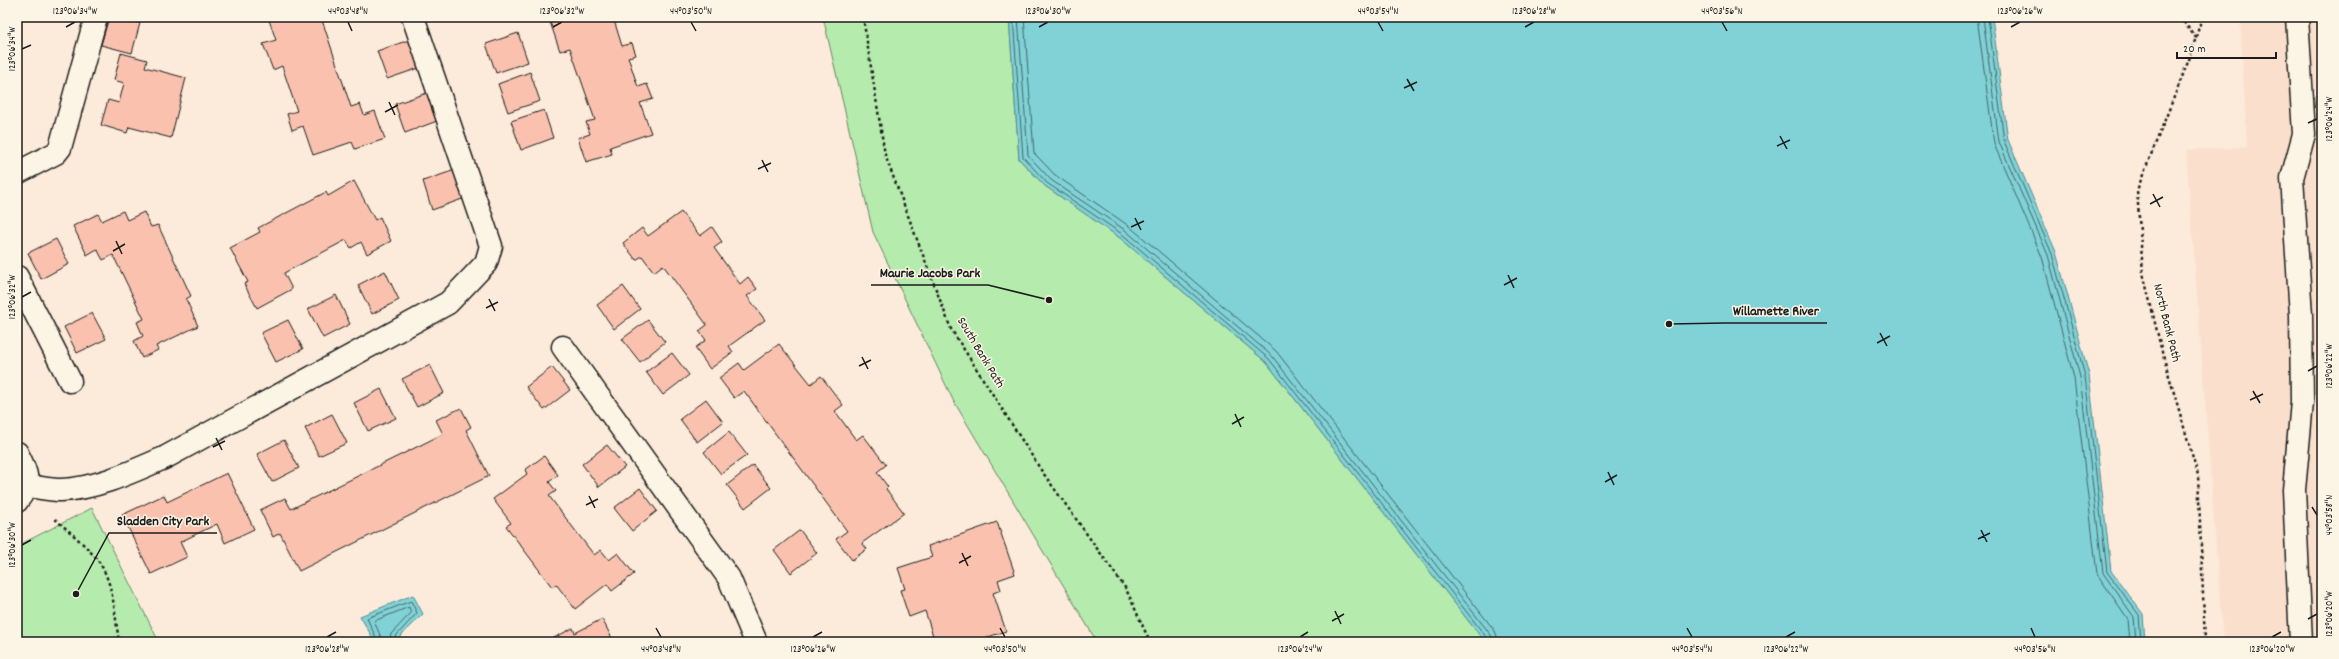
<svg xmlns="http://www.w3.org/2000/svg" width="2339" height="659" font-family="Dekko,sans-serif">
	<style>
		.built { fill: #fbdfcd }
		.green { fill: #b5ebad; stroke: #688464 }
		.water { fill: #80d2d7; stroke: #58898c }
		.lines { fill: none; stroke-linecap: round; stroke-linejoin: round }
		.shore { stroke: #446567; stroke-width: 1 }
		.building { fill: #fac2ae; stroke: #1c1c1c }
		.minor-casing { stroke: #1c1c1c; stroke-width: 25 }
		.path { stroke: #1c1c1c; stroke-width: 2.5; stroke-dasharray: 3 3; stroke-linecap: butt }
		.minor { stroke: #fcf5e5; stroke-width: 22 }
		.ticks { fill: none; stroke: #1c1c1c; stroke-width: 1.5 }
		.labels { text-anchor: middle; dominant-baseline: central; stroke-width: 3; stroke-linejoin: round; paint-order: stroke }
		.street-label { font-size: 13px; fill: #1c1c1c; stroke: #fcf5e5 }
		.leader { fill: none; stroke: #1c1c1c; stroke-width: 1.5 }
		.callout-dot { fill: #1c1c1c; stroke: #fcf5e5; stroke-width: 1.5 }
		.callout-label { font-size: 14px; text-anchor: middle; font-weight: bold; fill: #1c1c1c; stroke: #fcf5e5; stroke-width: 3; stroke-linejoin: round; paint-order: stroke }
		.neatline { fill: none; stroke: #1c1c1c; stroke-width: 1.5 }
		.ticks-label { font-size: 10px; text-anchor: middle; fill: #1c1c1c }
	</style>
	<rect width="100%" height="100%" fill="#fcebda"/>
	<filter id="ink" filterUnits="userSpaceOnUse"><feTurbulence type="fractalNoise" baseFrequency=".025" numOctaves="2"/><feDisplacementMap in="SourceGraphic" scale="8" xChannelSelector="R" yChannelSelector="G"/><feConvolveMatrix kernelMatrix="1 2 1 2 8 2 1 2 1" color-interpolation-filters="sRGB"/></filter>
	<g filter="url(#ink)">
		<path class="built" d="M2240,17H2322V642H2223L2186,150L2247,147Z"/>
		<path class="green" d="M823,17H1009L1019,159L1045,186L1120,238L1266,362L1485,642H1097L953,400L873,232Z
			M92,508L159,642H17V546Z"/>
		<path class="water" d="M1009,17H1992L2008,140L2056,252L2089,375L2111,571L2143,614L2145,642H1485L1266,362L1120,238L1045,186L1019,159Z
			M413,595L423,614L398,639L399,642H375L360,616Z"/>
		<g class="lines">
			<path class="shore" d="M1013,17L1023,157L1047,183L1122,234L1269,359L1487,638L1488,642
				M1018,17L1028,155L1051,180L1125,230L1272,356L1491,635L1493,642
				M1024,17L1034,153L1055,175L1129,226L1276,351L1495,631L1499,642
				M1977,17L1994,144L2042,257L2074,378L2097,574L2128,619L2130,642
				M1983,17L1999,142L2048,255L2080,377L2103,573L2134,617L2136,642
				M1988,17L2004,141L2052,254L2085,376L2107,572L2139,615L2141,642
				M378,642L367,618L411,601L417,613L395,637V642
				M383,642L374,621L409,607L411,613L391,634L389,642"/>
		</g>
		<path class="building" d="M109,17H118L140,23L132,53L101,45Z
			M268,17H321L351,107L360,104L364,115L375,111L385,139L355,149L352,142L313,155L303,126L292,130L287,114L297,111L282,66L273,70L263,44L276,40Z
			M477,17H488L478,21Z
			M561,17H613L622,46L632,43L636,55L628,57L638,87L647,84L653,99L640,103L651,133L610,147L612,154L586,162L578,138L590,134L586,122L595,120L570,48L560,51L550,22Z
			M518,33L528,62L496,73L486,44Z
			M409,40L419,68L387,79L377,51Z
			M121,53L147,60L145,67L186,78L171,138L129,127L127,133L101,125L108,100L119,103L124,83L114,80Z
			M530,72L540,101L508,112L498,84Z
			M427,93L437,121L405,133L395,104Z
			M544,110L553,138L521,150L511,121Z
			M455,170L465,198L432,210L423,181Z
			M354,181L375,220L380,217L391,241L367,254L361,242L351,248L346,240L284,273L292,289L257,308L244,284L248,282L230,248L260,232L258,228L326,192L328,196Z
			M123,211L127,220L144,212L151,227L158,225L191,296L186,299L198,326L156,346L158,350L142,358L134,341L143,336L137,322L144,319L113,255L103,260L97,249L87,255L73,226L98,214L102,221Z
			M681,212L700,236L712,227L722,242L714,248L740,284L748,277L757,289L747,296L765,320L729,346L733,352L710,369L695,348L706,340L699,331L707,325L663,265L654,272L642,256L636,260L623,243L642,228L648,236Z
			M56,239L69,264L41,279L28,253Z
			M385,271L399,300L372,314L358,285Z
			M623,286L640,309L614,329L597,305Z
			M336,295L350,324L323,338L308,309Z
			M92,313L106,339L77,353L64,327Z
			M288,320L303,349L276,362L261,333Z
			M648,320L665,342L640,362L622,339Z
			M779,344L811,384L821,376L843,405L835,411L856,440L863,435L886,465L877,472L888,487L886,489L904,513L862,543L867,549L852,560L836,539L847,531L744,391L734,398L719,378L739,363L744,370Z
			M672,353L689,375L663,395L646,372Z
			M430,365L444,393L417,407L402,379Z
			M552,367L570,390L544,410L526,387Z
			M381,389L396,418L368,431L354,403Z
			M706,399L723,422L697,442L680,419Z
			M461,408L471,427L466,430L489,476L299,571L280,533L273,537L260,510L285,498L291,509L443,434L436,420Z
			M332,414L347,443L319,456L305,428Z
			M729,432L747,455L721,474L704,452Z
			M284,440L299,468L272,482L257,454Z
			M607,445L625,467L599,487L582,464Z
			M544,456L558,475L549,482L556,491L549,496L594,555L601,550L609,560L618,553L634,574L612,591L607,584L575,609L556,584L552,587L506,526L511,523L493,499L527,474L525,470Z
			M753,465L771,488L745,508L727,485Z
			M227,473L254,529L225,543L217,524L180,542L187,557L151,574L122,515L164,495L167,502Z
			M640,488L657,511L632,531L614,508Z
			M997,522L1015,574L998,580L1001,590L993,593L1006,631L973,642H935L925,611L909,617L900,590L905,589L898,568L932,557L928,546Z
			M800,530L817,553L791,573L774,550Z
			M602,619L614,642H546L573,628L575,633Z"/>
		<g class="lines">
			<defs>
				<path id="minor" d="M2297,17L2304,134L2292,178L2301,315L2302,402L2294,490L2301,642
					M17,173L56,153L60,148L96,17
					M17,277L70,381
					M563,347L729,578L756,642
					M17,453C27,472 32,483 17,501
					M27,486C38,487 50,490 61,490C96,489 134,471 166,457L448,303L486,263L491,246L413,17"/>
			</defs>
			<use href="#minor" class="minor-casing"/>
			<path class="path" d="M863,17L885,155L951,329L1041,470L1126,589L1150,642
				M2180,17L2196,38
				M2202,17L2190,57L2137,190L2143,273L2162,352L2198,475L2205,642
				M55,519C70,532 87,546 99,562C114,584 115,617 119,642"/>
			<use href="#minor" class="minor"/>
		</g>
	</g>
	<path class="ticks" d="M348,22L352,31M691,22L696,31M1378,22L1383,31M1722,22L1727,31M66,27L75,22M553,27L562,22M1039,27L1048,22M1525,27L1534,22M2011,27L2020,22M22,49L31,45M1407,79L1414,91M1404,88L1417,82M389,102L395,115M385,112L398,105M2308,123L2317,119M1780,136L1787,149M1777,146L1790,140M762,160L768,172M758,169L771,163M2153,194L2160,207M2150,204L2163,197M1135,218L1141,230M1131,227L1144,221M116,241L122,254M113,251L125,244M1508,275L1514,288M1504,285L1517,278M22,297L31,292M489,299L495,311M486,308L498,302M1880,333L1887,346M1877,343L1890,336M862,357L868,369M859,366L871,360M2308,371L2317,366M2253,391L2260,403M2250,400L2263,394M1235,414L1241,427M1232,424L1244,417M216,438L222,450M213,447L225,441M1608,472L1614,485M1605,482L1617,475M589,496L595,508M586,505L598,499M2312,507L2317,515M1981,530L1987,542M1978,539L1990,533M22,545L31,540M962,553L968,566M959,563L971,556M1335,611L1341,624M2308,619L2317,614M1332,621L1344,614M656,628L661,637M1000,628L1005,637M1687,628L1692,637M2031,628L2035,637M327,637L336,632M813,637L822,632M1300,637L1308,632M1786,637L1795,632M2272,637L2281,632"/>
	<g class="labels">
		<g class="street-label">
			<text transform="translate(2166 323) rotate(76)">North Bank Path</text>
			<text transform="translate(980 353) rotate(59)">South Bank Path</text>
		</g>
	</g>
	<path class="leader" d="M1049 300L988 285H871M1669 324L1725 323H1827M76 594L109 533H217"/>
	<g class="callout-dot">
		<circle cx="1049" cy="300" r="4"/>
		<circle cx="1669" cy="324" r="4"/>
		<circle cx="76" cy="594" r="4"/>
	</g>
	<g class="callout-label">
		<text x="930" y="277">Maurie Jacobs Park</text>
		<text x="1776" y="315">Willamette River</text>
		<text x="163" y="525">Sladden City Park</text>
	</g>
	<rect width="2339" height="659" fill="none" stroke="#fcf5e5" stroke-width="44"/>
	<path d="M2177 52v6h99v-6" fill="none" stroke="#1c1c1c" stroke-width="2"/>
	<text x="2183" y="52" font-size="12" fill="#1c1c1c" stroke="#fcf5e5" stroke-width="3" paint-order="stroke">20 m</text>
	<rect x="22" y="22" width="2295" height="615" class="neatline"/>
	<g class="ticks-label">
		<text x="75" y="14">123°06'34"W</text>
		<text x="348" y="14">44°03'48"N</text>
		<text x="562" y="14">123°06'32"W</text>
		<text x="691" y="14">44°03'50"N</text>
		<text x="1048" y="14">123°06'30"W</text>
		<text x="1378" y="14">44°03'54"N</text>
		<text x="1534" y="14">123°06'28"W</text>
		<text x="1722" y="14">44°03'56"N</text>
		<text x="2020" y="14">123°06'26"W</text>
		<text transform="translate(11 49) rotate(-90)" y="4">123°06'34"W</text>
		<text transform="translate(2328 119) rotate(-90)" y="4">123°06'24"W</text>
		<text transform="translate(11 297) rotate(-90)" y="4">123°06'32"W</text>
		<text transform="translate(2328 366) rotate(-90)" y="4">123°06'22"W</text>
		<text transform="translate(2328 515) rotate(-90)" y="4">44°03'58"N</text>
		<text transform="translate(11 545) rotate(-90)" y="4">123°06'30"W</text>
		<text transform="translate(2328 614) rotate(-90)" y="4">123°06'20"W</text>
		<text x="327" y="652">123°06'28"W</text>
		<text x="661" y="652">44°03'48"N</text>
		<text x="813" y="652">123°06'26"W</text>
		<text x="1005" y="652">44°03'50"N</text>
		<text x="1300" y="652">123°06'24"W</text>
		<text x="1692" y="652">44°03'54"N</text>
		<text x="1786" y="652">123°06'22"W</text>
		<text x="2035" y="652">44°03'56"N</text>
		<text x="2272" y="652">123°06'20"W</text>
	</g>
</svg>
